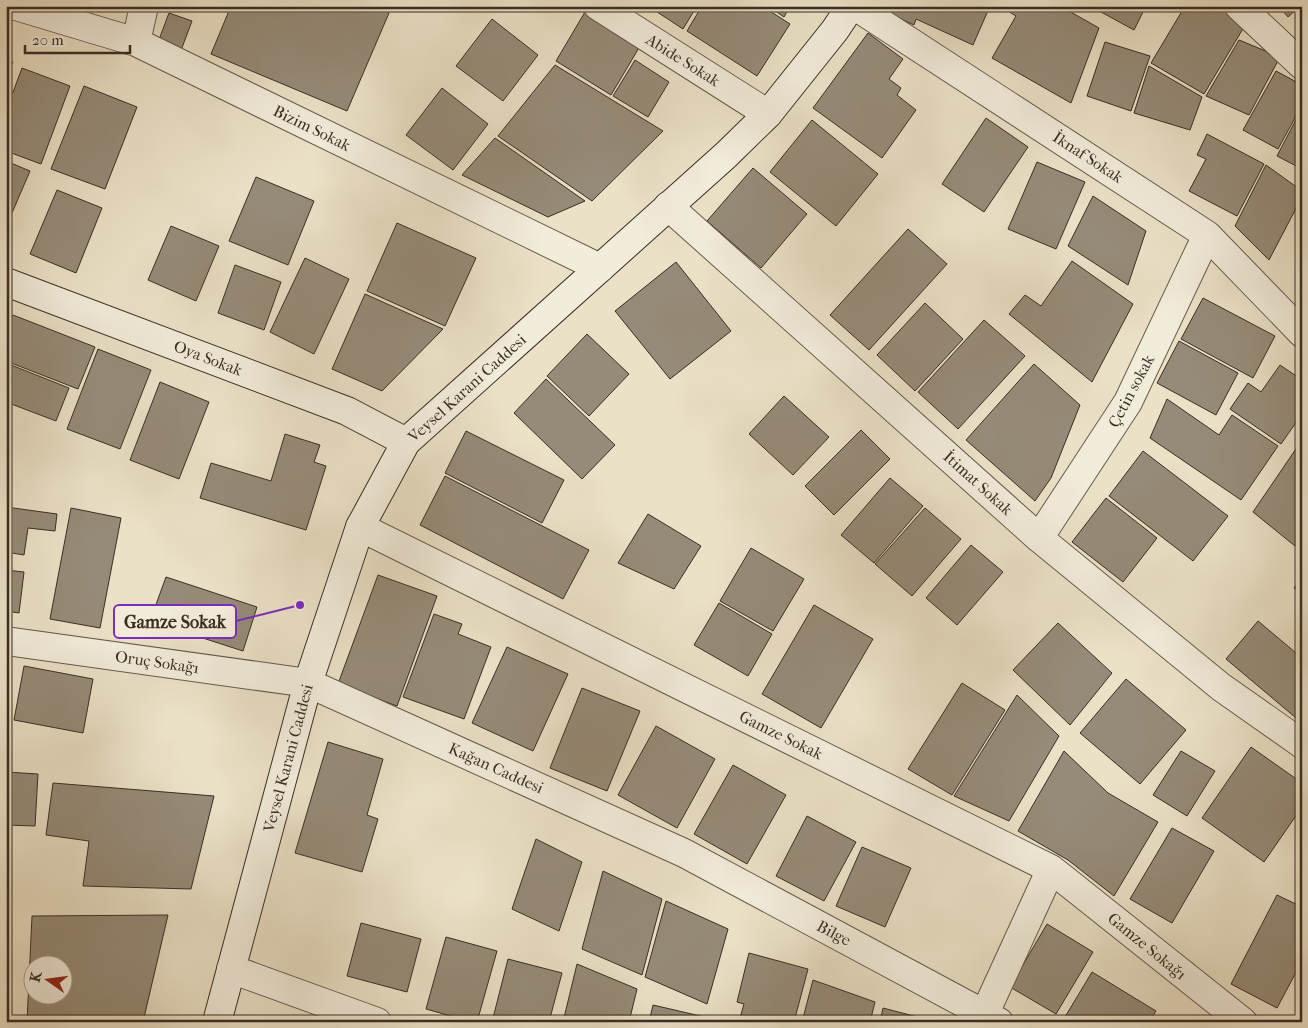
<svg xmlns="http://www.w3.org/2000/svg" width="1308" height="1028" font-family="'IM FELL French Canon',serif">
	<style>
		.building { fill: #968b78; stroke: #392e23; fill-rule: evenodd }
		.lines { fill: none; stroke-linecap: round; stroke-linejoin: round }
		.street-casing { stroke: #665b4c; stroke-width: 30 }
		.secondary-casing { stroke: #392e23; stroke-width: 30 }
		.street { stroke: #f2ecdb; stroke-width: 28 }
		.secondary { stroke: #f2ecdb; stroke-width: 28 }
		.labels { text-anchor: middle; dominant-baseline: central; stroke-width: 4; stroke-linejoin: round; paint-order: stroke }
		.street-label { font-size: 16px; fill: #392e23; stroke: #f2ecdb }
		.leader { fill: none; stroke: #7b2cbf; stroke-width: 2 }
		.callout-dot { fill: #7b2cbf; stroke: #f2ecdb; stroke-width: 2 }
		.callout { fill: #f2ecdb; stroke: #7b2cbf; stroke-width: 2 }
		.callout-label { font-size: 18px; text-anchor: middle; font-weight: bold; fill: #392e23 }
	</style>
	<rect width="100%" height="100%" fill="#ebe1c7"/>
	<filter id="stains"><feTurbulence type="fractalNoise" baseFrequency=".004" numOctaves="4"/><feColorMatrix values="0 0 0 0 .2 0 0 0 0 .09 0 0 0 0 .02 0 0 0 .5 -.17"/></filter>
	<radialGradient id="worn" r=".72"><stop offset=".6" stop-color="#630" stop-opacity="0"/><stop offset="1" stop-color="#630" stop-opacity=".3"/></radialGradient>
	<path class="building" d="M231,6H392L347,111L211,54Z
		M648,6H697L683,29Z
		M702,6H762L790,24L757,76L687,31Z
		M768,6H790L784,17Z
		M881,6H990L973,45L916,19L914,25L880,9Z
		M1008,6H1060L1099,28L1071,103L992,58L1016,16L1006,10Z
		M1090,6H1146L1134,30Z
		M1185,6H1222L1247,22L1204,94L1151,63Z
		M1279,6H1300L1288,17Z
		M585,12L640,46L611,95L556,61Z
		M169,13L192,21L180,53L157,45Z
		M492,19L538,55L503,101L456,66Z
		M868,33L903,59L889,79L901,88L897,95L916,110L882,158L813,108Z
		M1239,40L1280,57L1249,115L1206,96Z
		M1105,42L1150,56L1131,111L1087,96Z
		M6,60L13,62L6,79Z
		M635,60L669,82L648,117L613,96Z
		M555,65L663,131L592,201L498,136Z
		M1149,66L1202,97L1190,130L1134,113Z
		M22,68L70,86L41,164L6,151V111Z
		M1276,71L1302,85V105L1278,149L1243,130Z
		M84,86L137,107L105,189L51,169Z
		M442,88L488,124L453,170L406,135Z
		M1302,108V169L1277,156Z
		M986,118L1028,147L984,212L942,184Z
		M812,120L878,174L836,226L770,172Z
		M1207,134L1264,164L1237,216L1189,191L1206,159L1197,155Z
		M495,138L585,201L548,217L462,175Z
		M6,161L30,171L6,227Z
		M1037,162L1085,182L1056,249L1008,229Z
		M1266,165L1302,191V197L1269,260L1235,226Z
		M753,168L807,214L761,268L707,221Z
		M256,177L314,201L288,265L229,241Z
		M57,190L102,208L76,273L30,254Z
		M1093,196L1146,231L1128,285L1068,246Z
		M397,223L476,258L445,326L367,291Z
		M171,226L219,246L196,301L148,280Z
		M908,229L947,264L869,350L830,315Z
		M305,258L349,279L314,354L270,332Z
		M1072,261L1133,304L1092,382L1009,314L1025,295L1041,306Z
		M676,262L731,331L670,379L615,311Z
		M235,265L281,282L264,330L218,313Z
		M365,294L443,329L382,391L332,369Z
		M1203,298L1275,336L1253,378L1181,339Z
		M925,303L963,339L915,391L877,355Z
		M13,315L95,347L78,389L6,361V331Z
		M984,320L1025,356L958,429L918,392Z
		M587,334L629,374L589,416L547,376Z
		M1179,341L1238,373L1216,415L1157,383Z
		M98,349L151,370L120,449L67,429Z
		M6,363L69,388L56,421L6,402Z
		M1034,364L1080,405L1051,478L1035,501L966,440Z
		M1280,365L1302,380V414L1281,444L1230,409L1248,383L1261,392Z
		M546,379L615,445L582,479L514,413Z
		M160,382L209,402L179,479L130,460Z
		M784,396L829,437L793,475L749,434Z
		M1167,399L1219,435L1232,415L1278,446L1241,500L1150,438Z
		M861,430L890,459L834,515L805,486Z
		M466,431L564,480L542,523L445,473Z
		M285,434L320,445L314,462L326,466L306,530L200,498L211,463L271,481Z
		M1302,440V538L1295,546L1253,512Z
		M1143,451L1228,516L1193,561L1109,496Z
		M445,476L589,550L563,599L420,525Z
		M890,478L923,506L874,563L841,535Z
		M1106,498L1157,538L1123,582L1072,542Z
		M6,507L57,514L55,531L28,528L24,555L6,552Z
		M71,508L121,518L100,628L50,619Z
		M925,508L961,539L912,596L875,564Z
		M648,514L701,546L674,589L618,563Z
		M971,545L1003,572L957,625L926,598Z
		M751,548L804,579L773,631L720,601Z
		M6,570L24,572L19,613L6,611Z
		M378,575L437,596L397,706L338,684Z
		M166,577L257,607L243,651L150,621Z
		M1302,577V594L1294,588Z
		M719,603L772,634L748,676L694,645Z
		M814,605L873,639L821,728L762,694Z
		M434,614L462,624L458,634L491,647L464,719L403,697Z
		M1258,621L1302,658V723L1226,659Z
		M1058,623L1112,673L1070,725L1013,670Z
		M507,647L568,674L533,751L472,723Z
		M24,666L93,679L83,733L14,720Z
		M1126,679L1186,730L1140,784L1080,733Z
		M962,683L1005,710L952,795L908,769Z
		M582,688L640,711L607,791L550,768Z
		M1017,695L1059,736L1009,821L954,796Z
		M656,726L715,759L677,828L618,795Z
		M328,742L383,759L367,815L378,819L362,872L295,853Z
		M1251,747L1302,783V807L1264,862L1202,818Z
		M1064,751L1108,793L1158,822L1114,896L1068,860L1018,831Z
		M1181,751L1215,771L1187,816L1153,795Z
		M733,765L786,795L747,864L694,834Z
		M6,772L38,774L35,826L6,825Z
		M53,783L214,796L191,889L83,886L89,841L46,835Z
		M807,816L856,842L824,901L776,876Z
		M6,828H11L8,892H6Z
		M1172,828L1214,851L1172,923L1130,899Z
		M536,839L582,862L559,931L512,909Z
		M862,847L911,868L885,927L836,906Z
		M603,871L662,899L642,975L582,949Z
		M1277,895L1302,907V961L1277,1008L1231,984Z
		M666,901L728,929L707,1004L645,977Z
		M168,915L143,1022H27L32,916ZM32,966H62V996H32Z
		M361,923L421,939L407,992L347,976Z
		M1047,924L1093,952L1056,1014L1010,987Z
		M446,937L497,951L477,1022H472L426,1009Z
		M6,938L9,939L6,969Z
		M749,953L808,969L794,1022H752L740,1018L744,1004L737,1002Z
		M508,959L562,973L549,1022H492Z
		M577,964L637,989L629,1022H563Z
		M1092,972L1156,1011L1149,1022H1062Z
		M813,980L875,1002L870,1022H802Z
		M653,1005L709,1018L708,1022H649Z
		M883,1008L937,1022H880Z
		M1302,1010V1022H1296Z"/>
	<g class="lines">
		<defs>
			<path id="street" d="M16,6L136,42L600,268
				M598,6L768,114
				M855,6L1207,235L1302,333
				M1239,6L1302,65
				M136,42L144,6
				M668,206L1039,538L1221,687L1302,744
				M360,527L1051,869L985,1013L983,1022
				M1039,538L1128,402L1207,235
				M6,641L308,683L684,853L999,1022
				M1051,869L1243,1022
				M231,969L377,1022"/>
			<path id="secondary" d="M6,282L347,411L406,442
				M217,1022L308,683L360,527L406,442L726,155L768,114L835,30L851,6"/>
		</defs>
		<use href="#street" class="street-casing"/>
		<use href="#secondary" class="secondary-casing"/>
		<use href="#street" class="street"/>
		<use href="#secondary" class="secondary"/>
	</g>
	<g class="labels">
		<g class="street-label">
			<text transform="translate(683 60) rotate(32)">Abide Sokak</text>
			<text transform="translate(312 128) rotate(26)">Bizim Sokak</text>
			<text transform="translate(1088 157) rotate(33)">İknaf Sokak</text>
			<text transform="translate(208 358) rotate(21)">Oya Sokak</text>
			<text transform="translate(467 388) rotate(-42)">Veysel Karani Caddesi</text>
			<text transform="translate(1131 391) rotate(-62)">Çetin sokak</text>
			<text transform="translate(978 483) rotate(42)">İtimat Sokak</text>
			<text transform="translate(157 662) rotate(8)">Oruç Sokağı</text>
			<text transform="translate(781 735) rotate(26)">Gamze Sokak</text>
			<text transform="translate(288 758) rotate(-75)">Veysel Karani Caddesi</text>
			<text transform="translate(496 768) rotate(24)">Kağan Caddesi</text>
			<text transform="translate(834 933) rotate(28)">Bilge</text>
			<text transform="translate(1147 946) rotate(39)">Gamze Sokağı</text>
		</g>
	</g>
	<path class="leader" d="M300 605L236 621"/>
	<circle class="callout-dot" cx="300" cy="605" r="5"/>
	<rect class="callout" x="114" y="605" width="122" height="33" rx="5"/>
	<g class="callout-label">
		<text x="175" y="628">Gamze Sokak</text>
	</g>
	<rect width="1308" height="1028" fill="none" stroke="#ebe1c7" stroke-width="25"/>
	<rect x="8" y="8" width="1293" height="1013" fill="none" stroke="#392e23" stroke-width="2.5"/>
	<rect x="12" y="12" width="1283" height="1003" fill="none" stroke="#392e23"/>
	<g transform="translate(48 980) rotate(284)"><circle r="24" fill="#f2ecdb" stroke="#a8a091"/>
	<path d="M0-4L9 19L0 12L-9 19Z" fill="#8f2418"/>
	<text y="-8" font-size="14" font-weight="bold" text-anchor="middle" fill="#392e23">K</text>
	</g>
	<path d="M25 45v8h105v-8" fill="none" stroke="#392e23" stroke-width="2.5"/>
	<text x="32" y="45" font-size="15" fill="#392e23" stroke="#f2ecdb" stroke-width="4" paint-order="stroke">20 m</text>
	<rect width="100%" height="100%" filter="url(#stains)"/>
	<rect width="100%" height="100%" fill="url(#worn)"/>
</svg>
